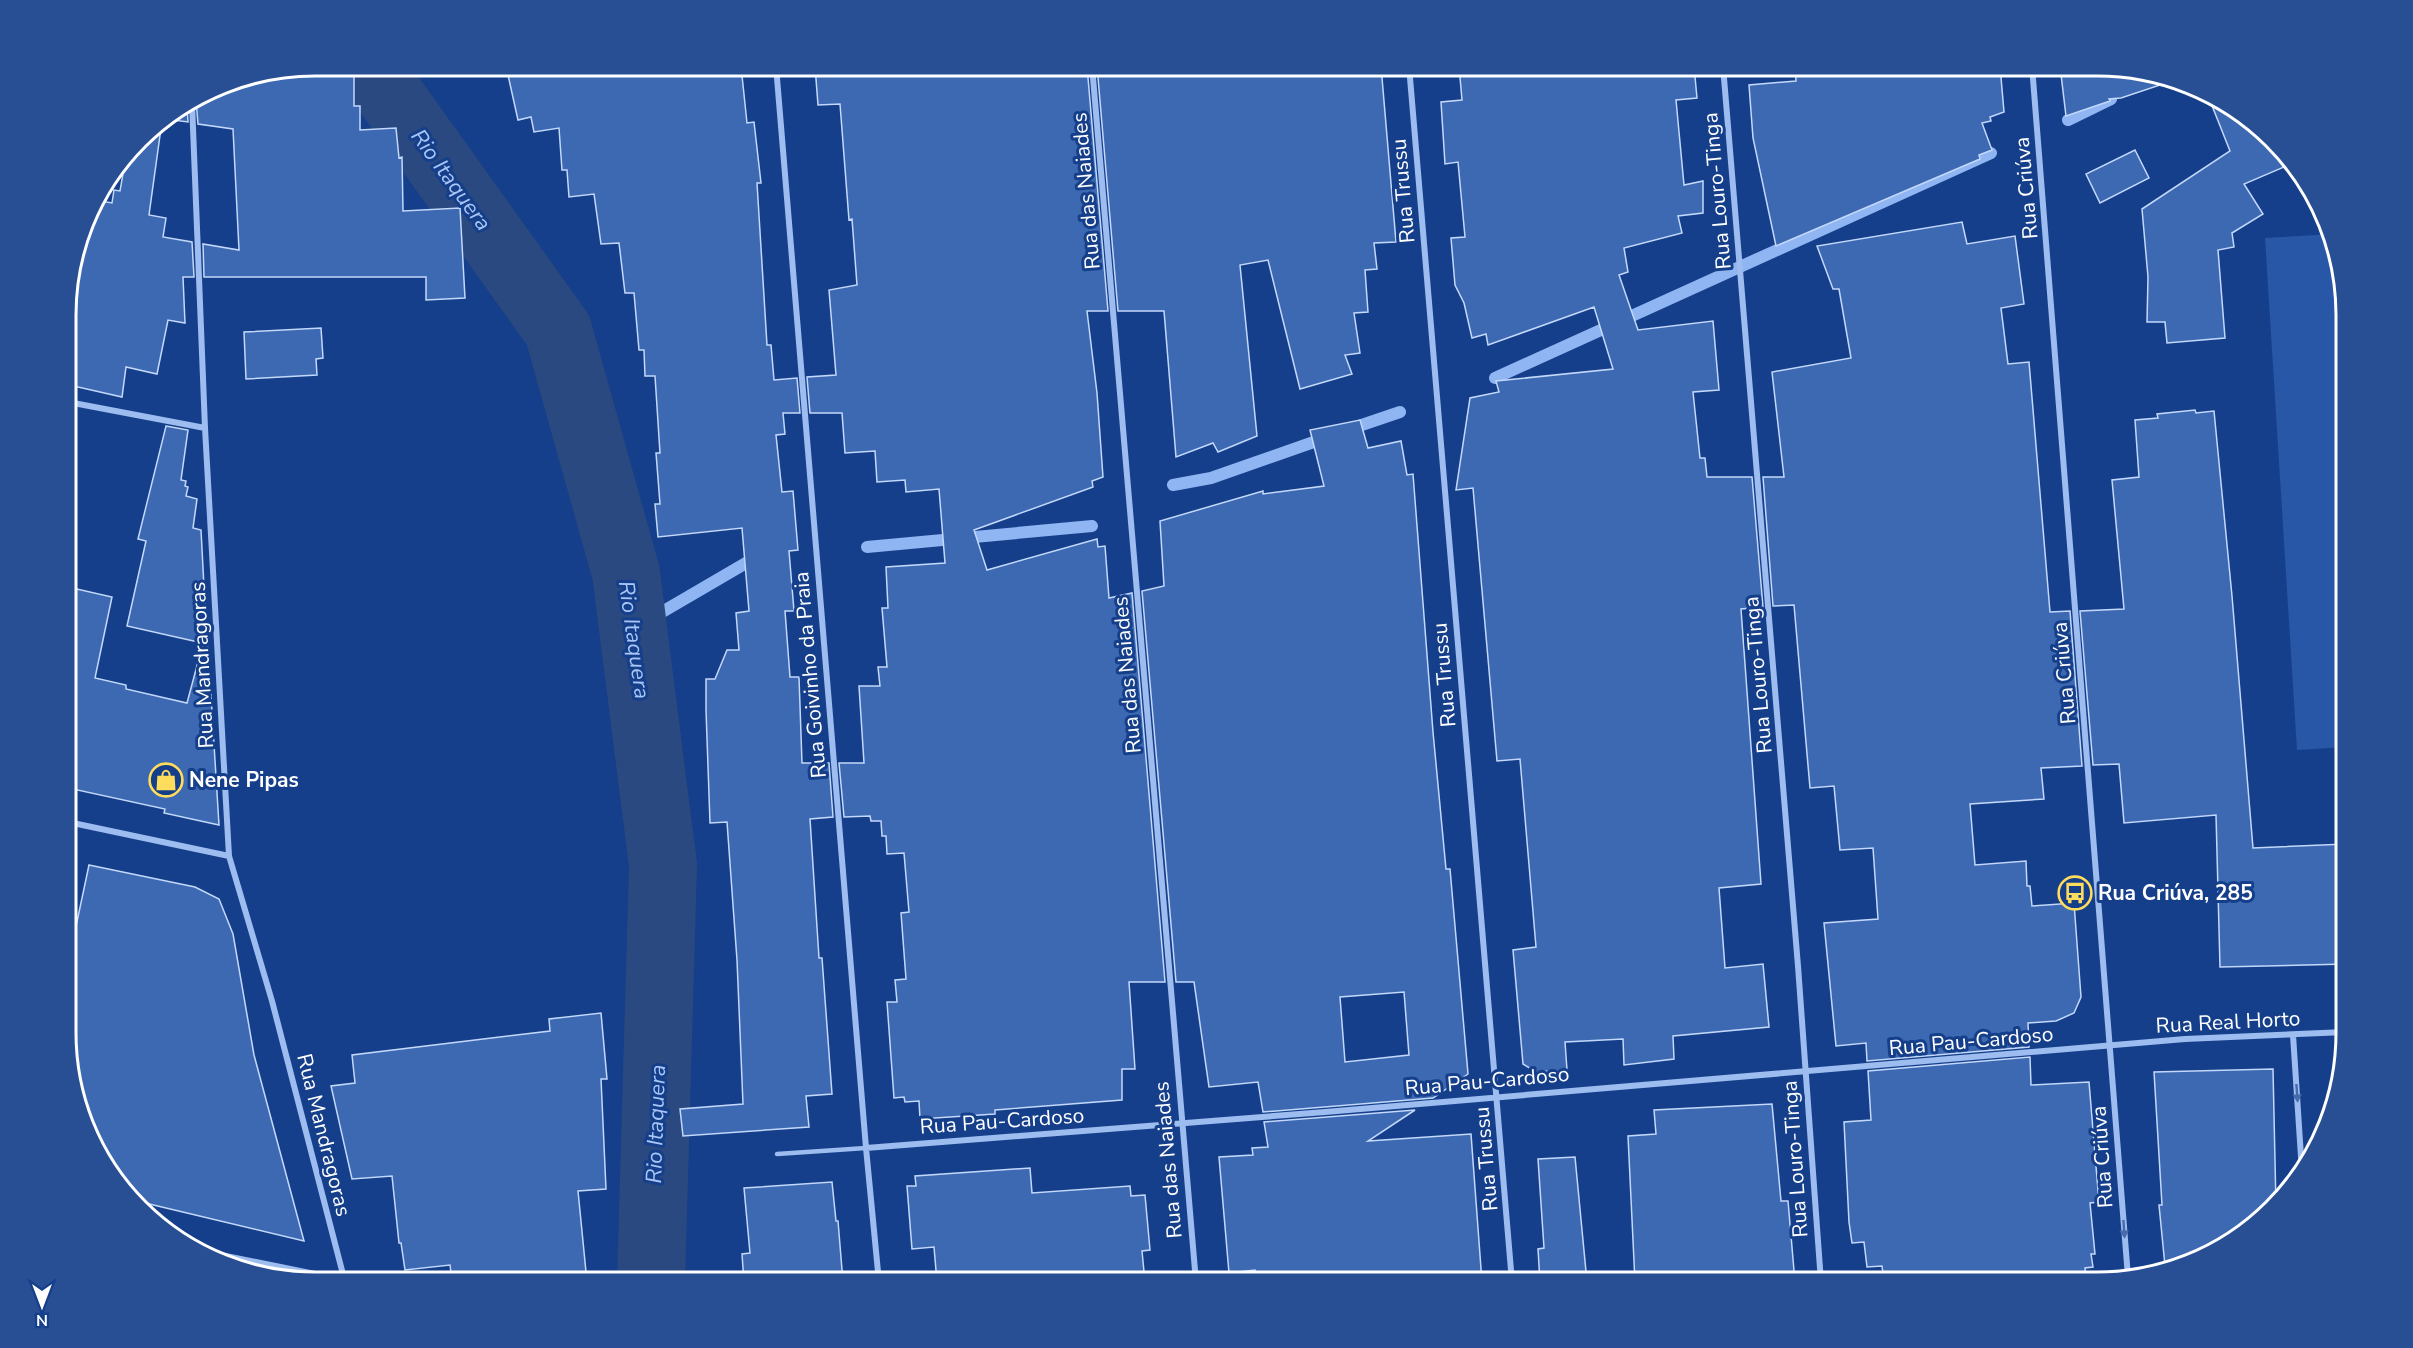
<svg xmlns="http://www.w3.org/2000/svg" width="2413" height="1348" font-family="'Nunito Sans',sans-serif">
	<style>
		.green { fill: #2857a8 }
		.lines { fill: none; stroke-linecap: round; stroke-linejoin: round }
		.stream { stroke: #8fb5f2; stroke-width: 12 }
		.river { stroke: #294980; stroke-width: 68 }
		.building { fill: #3d69b3; stroke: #c3d8fb; stroke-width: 1.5; fill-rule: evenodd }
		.lane { stroke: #9dbcef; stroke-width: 4.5 }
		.street { stroke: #9dbcef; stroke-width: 6 }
		.oneway { fill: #456bad }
		.labels { text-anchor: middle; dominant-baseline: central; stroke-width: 6; stroke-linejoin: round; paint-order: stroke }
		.street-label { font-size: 21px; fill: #fff; stroke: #153f8a }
		.poi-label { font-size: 21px; font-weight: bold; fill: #fff; stroke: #153f8a; text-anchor: start }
		.water-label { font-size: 22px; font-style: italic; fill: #a9c6f6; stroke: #153f8a }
		.rim { fill: none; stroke: #fff; stroke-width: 3 }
	</style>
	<rect width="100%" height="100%" fill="#153f8a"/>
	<path class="green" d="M2333,234L2346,299V747L2297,750L2265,238Z"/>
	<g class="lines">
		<path class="stream" d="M2068,120L2111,99
			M1495,378L1991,153
			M1347,430L1400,412
			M1173,485L1211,478L1328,437
			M867,547L1092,526
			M633,629L758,556"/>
		<path class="river" d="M369,66L558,330L626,573L663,865L651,1282"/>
	</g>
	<path class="building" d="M315,66H327V73L354,71V106H360V130L396,128L399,158L402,157L403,211L460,208L465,298L426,300V277H204L203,244L239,250L233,129L198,124L196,100L220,85Z
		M506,66H741L747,123L754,122L761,183H757L767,345H771L774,380L797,378L800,413H783L785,434L776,435L782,492L793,491L798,550L789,551L794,611H785L790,677H799L802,763H829L833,817L810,819L819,958H822L832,1094L806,1096L809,1127L683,1136L680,1109L743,1104L737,960L727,822L710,823L706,710V679H715L727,650H739L736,613L749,611L742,528L658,537L655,504H660L656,453H660L655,376H645L644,350H639L634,293H625L619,243L601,244L594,194L569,197L567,170H562L559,128L534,132L531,117L518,120Z
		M815,66H1087L1108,311H1087L1097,393L1103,477L1092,481L1093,487L974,530L987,570L1097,539L1098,547L1105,546L1109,598L1132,593L1165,982H1129L1135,1069H1122V1100L995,1110V1114L920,1119L919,1101L905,1102L904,1097L894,1098L887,1002H897L895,980L906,979L901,913L909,912L904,853L887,854L886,836H882L881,821H871L870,816L844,817L839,763H864L859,686H880L878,667H887L882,608H888L886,567L945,563L939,489L906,492L905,480L877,482L875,451L845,453L842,413H810L807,377L836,375L829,290L857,285L852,219L849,220L840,104L818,105Z
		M1097,66H1381L1396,242L1374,243L1377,269L1365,270L1368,312L1354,313L1360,353L1345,355L1352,374L1300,389L1268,260L1240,265L1257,436L1218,452L1213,443L1176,457L1164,311H1118Z
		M1459,66H1694L1697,98L1676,100L1684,185L1703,181V213L1678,216L1682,233L1624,248L1628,272L1619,275L1638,330L1713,321L1719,390L1693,392L1700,458H1705L1707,477H1752L1763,607L1741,609L1761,884L1719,888L1725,968L1763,964L1769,1027L1673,1036L1674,1059L1624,1065L1623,1039L1565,1042L1567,1070L1536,1072L1523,1064L1513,950L1536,947L1520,759L1497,761L1473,488L1456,490L1470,398L1499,392L1496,381L1613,369L1594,307L1488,345L1486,334L1472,338L1464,303L1455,285L1451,238L1465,237L1458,162L1445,164L1441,102L1462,100Z
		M1795,66H2000L2004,112L1990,117L1991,121L1982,123L1992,150L1979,155L1980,159L1776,246L1753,138L1749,85L1796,81Z
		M2060,66H2098L2162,75L2175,80L2121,98L2109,99L2110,101L2066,116Z
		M2207,93L2222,99L2291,164L2244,184L2263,214L2232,233L2234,247L2218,250L2225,338L2167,343L2165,322H2147L2148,277L2142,209L2230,151Z
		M187,106L188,122L165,119Z
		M162,121L149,215L166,218L163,237L192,242L194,277H183L185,323L168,320L157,374L126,367L122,397L69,385L74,362L68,360V283L92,205L95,200L112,203L114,190L120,191L125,162L151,128Z
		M2135,150L2149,178L2100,203L2086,174Z
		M1962,222L1967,244L2015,236L2024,304L2001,308L2008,364L2029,362L2050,612L2070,611L2082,766L2041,768L2044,799L1970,804L1975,865L2026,861L2027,886H2030L2032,906L2074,903L2081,997L2074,1013L2056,1021L2028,1023L2029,1047L1867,1061L1866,1043L1836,1046L1824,923L1878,919L1873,848L1840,850L1834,786L1810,788L1794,605L1773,606L1763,477H1784L1772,372L1851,358L1839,289H1833L1817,246Z
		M321,328L323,358L316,359L317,375L246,379L244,332Z
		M2195,410L2196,413L2214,411L2232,596L2253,848L2346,844V964L2220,967L2216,815L2124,823L2119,764L2093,765L2080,611L2124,609L2112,480L2139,477L2135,420L2158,418L2157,414Z
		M1360,420L1368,448L1401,441L1407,475L1413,474L1433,732L1446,869H1450L1468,1074L1433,1098L1263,1112L1258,1082L1209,1087L1194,982H1176L1142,591L1164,586L1160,521L1263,491V494L1324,486L1310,430ZM1404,992L1409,1055L1345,1062L1340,997Z
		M166,426L188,430L181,480L186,481L185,486L188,487L186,496L197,499L193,528L201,530L207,644L127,626L146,541L138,539Z
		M68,587L112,597L95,678L126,685V689L187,703L202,647H208L219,825L164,813L165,809L68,788Z
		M89,865L195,887L219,899L233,934L254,1055L304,1241L141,1202L108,1171L68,1065V964Z
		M601,1013L607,1079H601L606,1189L578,1191L587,1282H487L486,1277L452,1281L450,1265L405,1270L401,1243H399L392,1176L352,1179L331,1086L355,1083L352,1055L550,1031L549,1019Z
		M2030,1057L2031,1085L2089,1082L2099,1202L2090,1203L2095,1254H2091L2093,1267L2085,1268L2086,1281L1884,1282L1882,1266L1867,1267L1864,1242L1852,1243L1849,1222L1844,1122L1871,1120L1868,1071Z
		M2273,1069L2276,1206L2223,1248L2165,1266L2159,1205H2162L2154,1072Z
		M1772,1104L1781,1201H1788L1795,1282H1635L1628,1136L1656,1134L1654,1110Z
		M1415,1110L1368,1141L1471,1134L1482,1282H1256L1255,1270L1229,1273L1219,1157L1253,1155L1252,1148L1268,1147L1264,1122Z
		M1575,1157L1587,1282H1540L1538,1249L1544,1248L1538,1159Z
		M1030,1168L1032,1193L1130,1186L1131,1196L1145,1195L1150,1250L1142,1251L1145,1282H937L934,1247L912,1249L907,1186H916L915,1176Z
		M832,1182L836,1221H838L843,1282H744L742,1254L750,1253L744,1188Z"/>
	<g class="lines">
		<path class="lane" d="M777,1154L866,1148"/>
		<path class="street" d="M776,66L866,1148L879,1282
			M1092,66L1196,1282
			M1409,66L1512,1282
			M1723,66L1798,966L1821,1282
			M2032,66L2128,1277
			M192,103L205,428L229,856L272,1001L345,1282
			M68,402L205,428
			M68,822L229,856
			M2293,1035L2302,1172
			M866,1148L1325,1112L2185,1039L2346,1032
			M191,1249L345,1280"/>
	</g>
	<defs><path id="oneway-solid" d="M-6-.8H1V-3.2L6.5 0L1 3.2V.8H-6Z" transform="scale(1.5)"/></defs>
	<g class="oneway">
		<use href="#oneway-solid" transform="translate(2297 1093) rotate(86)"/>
		<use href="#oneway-solid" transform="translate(2124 1229) rotate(86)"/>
	</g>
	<defs>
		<symbol id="shop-ring" viewBox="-11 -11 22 22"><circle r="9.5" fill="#153f8a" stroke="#ffdc5b" stroke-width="1.5"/><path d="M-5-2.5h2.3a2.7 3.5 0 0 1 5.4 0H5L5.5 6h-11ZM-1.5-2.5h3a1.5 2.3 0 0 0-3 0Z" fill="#ffdc5b"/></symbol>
		<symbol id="bus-ring" viewBox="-11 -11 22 22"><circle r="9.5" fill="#153f8a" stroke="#ffdc5b" stroke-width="1.5"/><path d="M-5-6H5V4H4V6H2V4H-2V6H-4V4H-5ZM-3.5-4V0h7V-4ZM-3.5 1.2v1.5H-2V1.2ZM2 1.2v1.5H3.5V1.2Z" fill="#ffdc5b"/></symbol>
	</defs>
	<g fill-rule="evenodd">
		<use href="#shop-ring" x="147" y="761" width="38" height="38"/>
		<use href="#bus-ring" x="2056" y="874" width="38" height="38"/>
	</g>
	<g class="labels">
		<g class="street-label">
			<text transform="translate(2026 188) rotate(-95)">Rua Criúva</text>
			<text transform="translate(1086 191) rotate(-95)">Rua das Naiades</text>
			<text transform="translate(1403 191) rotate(-95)">Rua Trussu</text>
			<text transform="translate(1717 191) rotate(-95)">Rua Louro-Tinga</text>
			<text transform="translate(202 665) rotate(-93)">Rua Mandragoras</text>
			<text transform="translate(2064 673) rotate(-95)">Rua Criúva</text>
			<text transform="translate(810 675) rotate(-95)">Rua Goivinho da Praia</text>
			<text transform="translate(1127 675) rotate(-95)">Rua das Naiades</text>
			<text transform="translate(1444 675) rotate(-95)">Rua Trussu</text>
			<text transform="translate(1758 675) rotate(-95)">Rua Louro-Tinga</text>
			<text transform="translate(2228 1022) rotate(-3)">Rua Real Horto</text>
			<text transform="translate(1971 1041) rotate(-5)">Rua Pau-Cardoso</text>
			<text transform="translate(1487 1081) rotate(-5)">Rua Pau-Cardoso</text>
			<text transform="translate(1002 1121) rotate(-4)">Rua Pau-Cardoso</text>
			<text transform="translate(324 1135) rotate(76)">Rua Mandragoras</text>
			<text transform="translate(2102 1157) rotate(-94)">Rua Criúva</text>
			<text transform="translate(1486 1159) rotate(-95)">Rua Trussu</text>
			<text transform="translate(1795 1159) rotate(-94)">Rua Louro-Tinga</text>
			<text transform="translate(1168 1160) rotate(-95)">Rua das Naiades</text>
		</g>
		<g class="poi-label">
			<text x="189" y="780">Nene Pipas</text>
			<text x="2098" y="893">Rua Criúva, 285</text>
		</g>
		<g class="water-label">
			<text transform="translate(451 180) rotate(54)">Rio Itaquera</text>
			<text transform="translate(634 640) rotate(82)">Rio Itaquera</text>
			<text transform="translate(656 1124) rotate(-88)">Rio Itaquera</text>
		</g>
	</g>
	<path d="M0 0H2413V1348H0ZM315 76H2097A239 239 0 0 1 2336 315V1033A239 239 0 0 1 2097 1272H315A239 239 0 0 1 76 1033V315A239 239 0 0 1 315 76Z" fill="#284e93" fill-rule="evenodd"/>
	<path class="rim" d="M315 76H2097A239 239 0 0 1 2336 315V1033A239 239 0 0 1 2097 1272H315A239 239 0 0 1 76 1033V315A239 239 0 0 1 315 76Z"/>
	<g transform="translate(42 1306) rotate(180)" stroke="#153f8a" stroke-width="4.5" paint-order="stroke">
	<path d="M0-4.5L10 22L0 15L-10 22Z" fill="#ffffff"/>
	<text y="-9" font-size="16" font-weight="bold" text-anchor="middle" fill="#ffffff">N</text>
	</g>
</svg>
